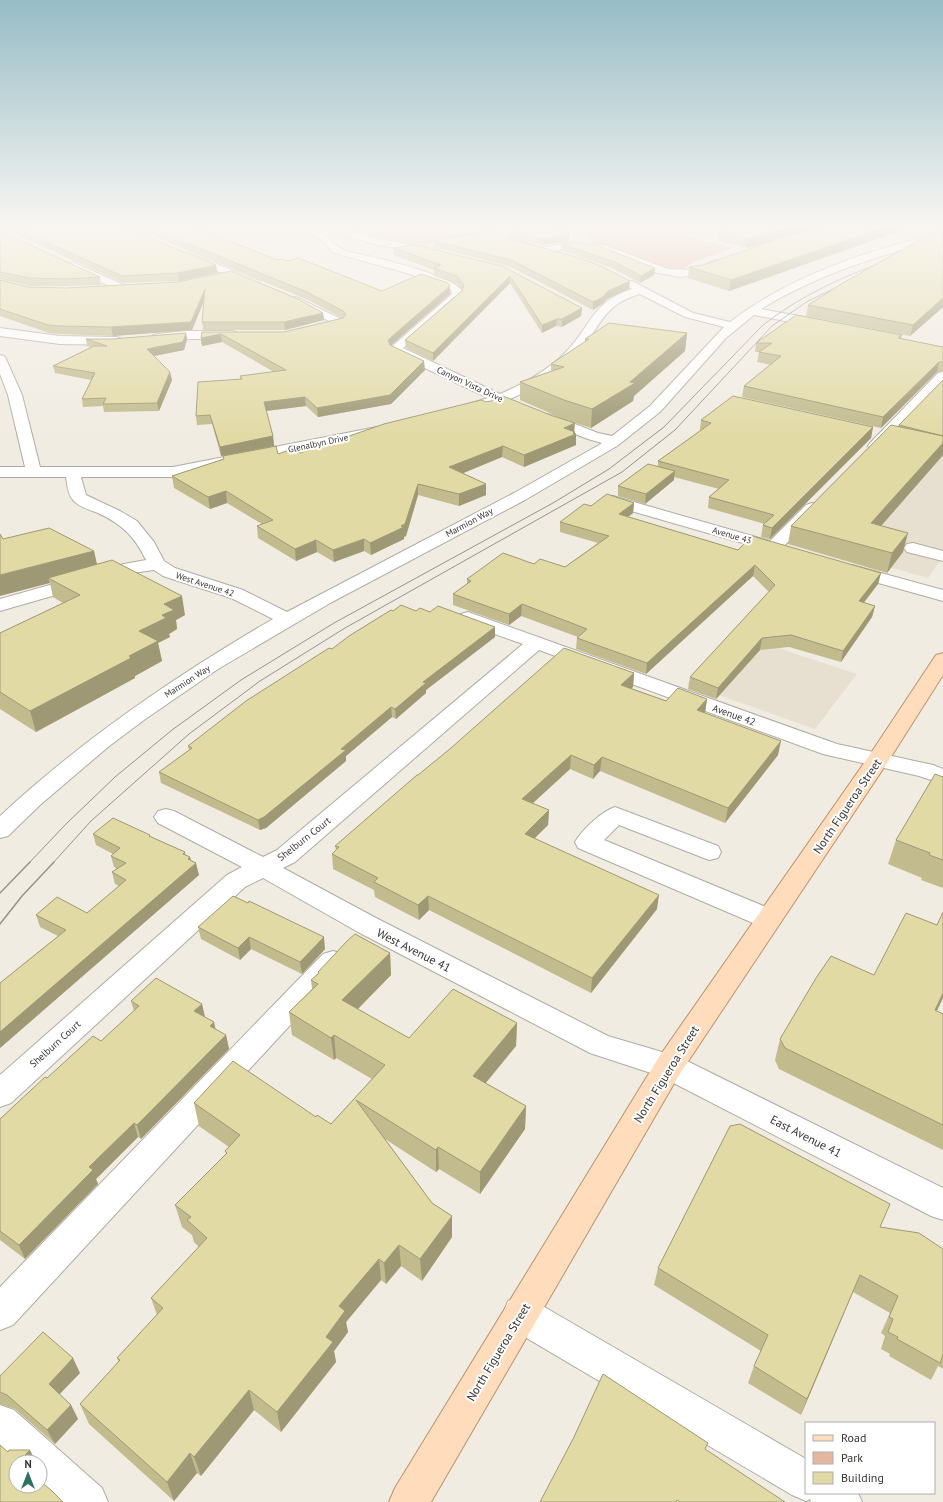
<svg xmlns="http://www.w3.org/2000/svg" width="943" height="1502" font-family="'PT Sans',sans-serif">
	<style>
		.built { fill: #e7dfcf }
		.green { fill: #e5b6a0 }
		.lines { fill: none; stroke-linecap: round; stroke-linejoin: round }
		.minor-casing { stroke: #b0aba2; stroke-width: 2 }
		.major-casing { stroke: #b9936e; stroke-width: 2 }
		.minor { fill: #fff; fill-rule: evenodd }
		.major { fill: #ffdcbc; fill-rule: evenodd }
		.tram-far1 { stroke: #96938c; stroke-width: 1 }
		.tram { stroke: #96938c; stroke-width: 1.5 }
		.wall { fill: #c2bb8e }
		.shaded-wall { fill: #9e9974 }
		.building { fill: #e2daa5; stroke: #9e9974 }
		.labels { text-anchor: middle; dominant-baseline: central; stroke-width: 4; stroke-linejoin: round; paint-order: stroke }
		.far-street-label { font-size: 9px; fill: #373532; stroke: #fff }
		.street-label { font-size: 10px; fill: #373532; stroke: #fff }
		.near-street-label { font-size: 12px; fill: #373532; stroke: #fff }
	</style>
	<rect width="100%" height="100%" fill="#f1ece2"/>
	<path class="built" d="M887,444L943,457V557L928,578L792,540Z
		M735,634L857,674L815,729L687,684Z"/>
	<path class="green" d="M340,227H469L480,229L428,245L395,241Z
		M586,227H709L688,236L733,248L693,262L682,270H670L659,269L626,253L592,242Z"/>
	<g class="lines">
		<defs>
			<path id="minor" d="M300,227C326,225 328,244 346,251C371,257 451,273 463,292L461,297L403,348L500,394C523,384 546,372 565,353C590,328 592,301 632,289L623,283L624,281H632L693,313L730,322C793,274 867,251 943,232V238C879,256 818,274 761,309L821,320L825,322L827,324L825,326L821,328L754,315L726,338L660,412L617,446L525,500L332,602L218,669L144,720L108,747L40,805L8,836L0,838V816C83,739 175,676 273,619L231,598L163,576L154,570L132,573L0,611V599L124,564L146,560C135,537 122,524 98,513C90,510 79,507 73,500C68,495 67,484 66,477H0V467H25L8,395L0,374V355L4,356L6,359L22,395L40,467H173L377,427L382,428L384,431L382,434L377,435L173,477H81L86,495L120,511L137,521L154,542L164,561L175,568L243,590L287,612L514,493L599,445L602,443L588,439L542,421L540,418L542,415L547,414L552,415L598,433L612,436L650,406L724,327L685,317L640,294C600,305 599,332 574,358C556,377 533,389 510,399L511,401L509,404L504,405L499,404L461,415L456,414L454,411L456,408L488,398L391,352L389,349L452,294L451,290L410,274L334,253L322,240Z
				M322,227H336L378,239L434,248L439,251L434,254L377,245L324,229Z
				M498,227H508L509,236L513,239L534,245L536,247L531,250L507,243L499,237Z
				M574,242L589,243L607,246L668,269L693,270L716,260L721,263L720,265L698,275L679,277L653,272L596,249L574,248L543,253L538,250L540,248Z
				M189,253L259,281L260,283L255,286L251,285L185,258L184,256L185,254Z
				M72,262L126,286L127,288L126,290H118L68,267L67,265Z
				M296,297L343,320L345,322L343,324H335L292,302L290,300Z
				M0,328L60,336L116,337L120,338L122,341L120,344L116,345L60,344L0,336Z
				M187,331H232L236,332L238,335L236,338L232,339H187L157,342L153,341L151,338L153,335L157,334Z
				M943,372V384L880,449L875,450L870,449L868,446L870,443L938,373Z
				M613,496L770,541L806,505L812,503L818,505L820,508L784,546L786,548L783,552L777,553L607,504L605,501L607,498Z
				M913,543L943,551V561L907,552L904,548L907,544Z
				M852,565L943,590V601L846,574L843,570L846,566Z
				M468,612L837,744L933,765L943,769V784L919,776L823,754L539,650L295,862L283,868L376,918L608,1036L679,1057L943,1188V1220L931,1216L660,1076L590,1053L358,932L263,878L245,887L11,1103L0,1107V1075L227,875L242,867L158,823L154,817L158,811L166,809L174,811L263,857L277,850L523,644L461,622L459,618L461,614Z
				M615,807L718,846L721,852L718,858L709,860L619,825L604,840L778,912L782,919L778,926L769,929L760,926L578,848L575,842C582,830 602,811 615,807Z
				M333,951L343,954L347,961L343,968L13,1325L0,1330V1287L323,954Z
				M521,1296L534,1301L806,1459V1493H858L862,1502H811L810,1499L806,1501L792,1495L508,1327L503,1314L508,1301Z
				M0,1405L14,1410L102,1488L108,1502H58L40,1486V1462H16V1464L0,1450Z"/>
			<path id="major" d="M943,653V675L889,760L679,1075L431,1502H389L395,1488L659,1057L869,756L936,655Z"/>
		</defs>
		<use href="#minor" class="minor-casing"/>
		<use href="#major" class="major-casing"/>
		<use href="#minor" class="minor"/>
		<use href="#major" class="major"/>
		<path class="tram-far1" d="M29,863L66,824L115,777L172,730L241,680L334,623L553,503L609,469L664,427L763,325C800,296 842,277 886,261
			M53,863L91,821L189,734L260,681L345,628L622,472L675,430L772,326L808,301L842,285"/>
		<path class="tram" d="M0,893L30,862
			M0,924L22,896L54,862"/>
	</g>
	<path class="wall" d="M0,227H123L216,265L217,273L179,281L123,283Z
		M131,227H216L205,229L206,232L277,260L382,291L450,294L391,345L425,370L391,404L318,417L306,406L266,411L273,436L274,446L221,456L212,424L197,425L196,416L240,379V376L274,372L222,342L202,346L201,338L202,332H284L342,318L308,300Z
		M471,227H497L498,232L507,238L630,281L629,289L607,299L602,304L593,310L511,267L434,247V241L485,231Z
		M508,227H552L569,241L543,245L514,238L510,235Z
		M720,227H911L729,291L688,278L689,267L703,265L765,244V243L747,248L717,241L718,231L720,230Z
		M943,230V307L910,336L806,316L808,305Z
		M0,231L100,277L101,285L67,286H30L0,279Z
		M561,244L655,268L654,275L640,283L612,268L561,250Z
		M394,248L502,266L582,308L581,316L562,327L556,326L542,333L510,283L433,361L406,348L405,340L462,290L457,284L434,276V270L394,255Z
		M231,271L298,299L323,313L324,320L285,330H203L202,322L204,301L192,330L113,336L60,334L49,333L0,316V280L28,287L66,288L178,282Z
		M186,333L187,340L184,350L154,356L172,380L159,411L104,412L103,406L83,407L82,399L91,380L55,373L53,366L91,347L87,346L86,339H112Z
		M687,333L685,351L634,396L633,401L591,428L564,419L520,400V382L551,371V364L585,342V339Z
		M902,335L901,339L943,347V372H937L881,428L742,397L744,386L771,365L757,362L759,352H755L756,343Z
		M943,380V455L881,526L903,552L887,573L788,544L791,526L898,426L899,425Z
		M486,402L574,432L576,434V445L524,467L502,457L463,473L486,484V495L459,506L418,495L406,536L404,537V539L371,555L364,551L334,562L317,552L296,561L258,538L257,526L262,524L227,503L210,509L174,488L172,476L224,459L223,456L300,453Z
		M701,420L873,427L871,438L770,539L761,537L763,525L765,524L708,508L709,497L719,489L674,477V480L645,504L618,496V486L658,466V461L701,431L700,430Z
		M634,503L633,513L628,517L738,550L881,573L878,584L864,603L875,606L872,617L841,662L789,647L760,650L716,699L688,689L690,677L769,592L753,576L646,674L576,649L577,638L578,637L521,616L509,625L453,605V594L467,584V579L534,564L565,567L598,543L560,532V522L591,506Z
		M3,539L94,551L97,564L185,615L176,620L177,629L169,634L170,637L158,643L162,661L135,676V678L36,732L0,709V633L63,603L53,597L50,583Z
		M393,611H416L430,612L495,627V637L426,690V693L396,719L392,717L346,756V761L266,828L260,830L161,783L159,772L189,750L188,746L332,649Z
		M634,673L633,687L631,688L666,701L707,699L705,713L778,755L725,823L600,771L593,779L570,769L533,803L549,810L548,825L534,838L657,909L591,993L429,910L419,920L375,897L374,890L333,869L332,854L336,850L335,846L418,775Z
		M943,777V888L921,880L922,878L888,864L896,840Z
		M93,834L150,835L151,837L185,852L186,855L190,857L191,860L199,875L0,1048V983L58,936L40,927L36,915L87,913L119,886L115,884L112,872L117,869L114,867L111,856L113,854L96,845Z
		M198,927L325,949L302,974L251,949L240,960L201,939Z
		M390,953L391,975L358,1009L409,1038L517,1023L516,1046L486,1083L526,1106L525,1129L480,1194L439,1169L436,1172L385,1139L432,1203L452,1216V1237L422,1281L401,1266L386,1284L381,1280L346,1322L348,1332L334,1351L336,1362L281,1432L254,1410L201,1476L197,1473L174,1501L89,1424L80,1404L119,1362L117,1358L157,1315L151,1298L199,1247L194,1242L192,1235L182,1227L175,1205L226,1154L225,1151L229,1147L199,1126L194,1103L316,1117L331,1124L372,1079L336,1058L334,1060L292,1035L289,1012L312,989L311,980L318,974V972Z
		M874,975L936,1011L943,1014V1150L779,1069L775,1060L780,1039Z
		M131,1001L202,1004L205,1017L214,1022L215,1029L226,1035L229,1049L141,1139L138,1137L96,1179L98,1184L25,1259L0,1240V1119L47,1078L101,1041L134,1011Z
		M881,1227L943,1249V1369L938,1366L931,1380L889,1356L890,1354L881,1349L885,1336L881,1333L890,1313L853,1292L801,1415L748,1383L754,1366L761,1351L654,1285L658,1268Z
		M80,1373L59,1394L71,1405L78,1419L55,1444L15,1409L0,1404V1376Z"/>
	<path class="shaded-wall" d="M196,227H216L205,229L206,235Z
		M788,227H819L747,248L748,238Z
		M885,227H911L729,291L731,280Z
		M570,234L569,241L543,245V239Z
		M216,265L217,273L179,281L178,273Z
		M655,268L654,275L640,283L641,276Z
		M510,276V283L433,361V353Z
		M630,281L629,289L607,299L602,304L593,310V302L608,291Z
		M450,286V294L388,348V340Z
		M205,289L206,296L192,330L113,336L111,327Z
		M943,298V307L910,336L913,325Z
		M582,308L581,316L562,327V319Z
		M323,313L324,320L285,330L284,322Z
		M557,319L556,326L542,333V325Z
		M186,333L187,340L184,350L149,357L147,349Z
		M687,333L685,351L634,396L633,401L591,428L592,409L630,382Z
		M221,334L222,342L202,346L201,338Z
		M424,361L425,370L391,404L318,417L317,408Z
		M939,362L937,372L881,428L883,417Z
		M170,372L172,380L159,411L157,403Z
		M305,397L306,406L265,411L264,402Z
		M575,423L574,433L575,432V434H576V445L524,467V455L564,428Z
		M873,427L871,438L770,539L772,528Z
		M273,436L274,446L221,456L220,447Z
		M943,443V455L867,542L871,523Z
		M503,446L502,457L449,479V467Z
		M675,471L674,480L645,504L646,494Z
		M418,484V495L406,536L404,537V539L371,555L370,543L401,526Z
		M486,484V495L459,506V494Z
		M226,491L227,503L210,509L208,497Z
		M634,503L633,513L618,525L619,514Z
		M908,533L903,552L887,573L892,553Z
		M364,539V551L334,562L333,550Z
		M316,540L317,552L296,561L295,549Z
		M94,551L98,570L48,578L50,583L0,596V575Z
		M755,565L753,576L646,674L647,663Z
		M881,573L878,584L856,612L859,601Z
		M182,596L185,615L176,620L177,629L169,634L170,637L158,643L162,661L135,676V678L36,732L30,711L129,656L139,631L162,615L164,604Z
		M522,604L521,616L509,625V614Z
		M875,606L872,617L841,662L843,651Z
		M495,627V637L426,690V693L396,719L395,709L423,682Z
		M762,638L760,650L716,699L718,688Z
		M634,673L633,687L620,698L621,685Z
		M707,699L705,713L697,710Z
		M391,707L392,717L346,756V761L266,828L260,830L258,820Z
		M781,741L778,755L725,823L728,808Z
		M571,755L570,769L522,813V799Z
		M602,757L600,771L593,779L594,765Z
		M549,810L548,825L524,849L525,834Z
		M190,857L192,867L196,863L199,875L0,1048V1032Z
		M659,895L657,909L591,993L592,978Z
		M428,896L429,910L419,920L418,905Z
		M249,937L251,949L240,960L238,948Z
		M324,937L325,949L302,974L300,962Z
		M390,953L391,975L345,1022L342,1000Z
		M943,993V998L927,1032L935,1010Z
		M202,1004L205,1018L194,1011Z
		M214,1022L217,1036L210,1026Z
		M517,1023L516,1046L473,1098V1076Z
		M226,1035L229,1049L141,1139L137,1125Z
		M334,1035L336,1058L334,1060L331,1038Z
		M526,1106L525,1129L480,1194V1172Z
		M134,1123L138,1137L96,1179L98,1184L25,1259L19,1245L89,1167Z
		M438,1147L439,1169L436,1172V1150Z
		M452,1216V1237L422,1281L420,1259Z
		M399,1245L401,1266L386,1284L384,1263Z
		M379,1259L381,1280L346,1322L348,1332L334,1351L336,1362L281,1432L277,1412L326,1337L339,1306Z
		M860,1275L853,1292L801,1415L807,1399Z
		M73,1358L80,1373L56,1398L49,1384Z
		M249,1390L254,1410L201,1476L194,1457Z
		M71,1405L78,1419L55,1444L47,1430Z
		M30,1450L36,1462H24L22,1458Z
		M190,1453L197,1473L174,1501L167,1482Z"/>
	<path class="building" d="M13,227H123L216,265L178,273L122,276Z
		M147,227H202L205,228L199,229L277,260L281,259L289,261L298,258L382,291L421,274L448,283L450,286L388,340L390,345L424,361L390,395L317,408L305,397L264,402L273,436L220,447L210,415L196,416L198,382L242,379L240,376L286,370L221,334L201,338L202,332H284L343,318L346,314L343,311L307,292Z
		M491,227H497V229Z
		M510,227H552L570,234L543,239L514,231L511,229Z
		M727,227H788L748,238L718,231L722,230L720,229Z
		M819,227H885L731,280L689,267L703,265L767,243H765Z
		M497,229L498,232L507,238L580,258L603,267L630,281L608,291L603,297L593,302L511,260L434,241Z
		M943,230V298L913,325L808,305L843,283L930,234Z
		M0,231L100,277L65,279L29,278L0,272Z
		M576,243L596,245L655,268L641,276L612,261L561,244Z
		M411,245L423,247L502,266L582,308L562,319H557L542,325L510,276L433,353L405,340L462,291L464,285L457,276L434,268L441,265L394,248Z
		M231,271L298,299L323,313L284,322H202L205,289L191,322L111,327L58,326L48,325L0,309V280L28,287L66,288L178,282Z
		M796,315L902,335L898,338L943,347V362H939L883,417L744,386L781,356L759,352L772,343H756Z
		M609,323L687,333L630,382L635,383L592,409L564,400L520,382L564,367L551,364L589,339H585Z
		M186,333L183,342L147,349L170,372L157,403L103,404L106,398L82,399L95,373L53,366L94,346H107L86,339H112Z
		M943,380V436L899,425Z
		M503,396L553,416L575,423L564,428L575,432L573,433L576,434L524,455L503,446L449,467L486,484L459,494L418,484L405,524L401,526L404,527L370,543L364,539L333,550L316,540L295,549L257,526L273,520L226,491L208,497L172,476L224,459L223,456L276,446L278,454L292,449L300,453L384,424L481,400L486,402L495,400Z
		M733,396L873,427L772,528L763,525L774,515L709,497L729,480L658,461L711,423L701,420Z
		M891,425L943,436V443L871,523L908,533L892,553L791,526Z
		M648,464L675,471L646,494L618,486Z
		M607,494L634,503L619,514L738,550L752,536L881,573L859,601L875,606L843,651L791,635L762,638L718,688L690,677L775,585L755,565L647,663L577,638L587,629L522,604L509,614L453,594L471,581L467,579L503,553L534,564L540,559L565,567L609,536L560,522L584,504L591,506Z
		M49,528L94,551L0,575V534L3,539Z
		M112,560L182,596L164,604L174,610L162,615L166,618L139,631L158,641L129,656L131,658L30,711L0,692V633L80,595L48,578Z
		M401,605L416,611L420,608L430,612L438,606L495,627L423,682L426,683L395,709L391,707L341,749L346,750L264,817L258,820L159,772L192,748L188,746L246,701L329,648L332,649L349,636L391,610L393,611Z
		M564,648L634,673L621,685L666,701L678,688L707,699L697,710L781,741L728,808L602,757L594,765L571,755L522,799L549,810L525,834L659,895L592,978L428,896L418,905L374,882L378,878L332,854L339,847L335,846L417,775H418L451,748Z
		M935,774L943,777V860L929,855L930,853L896,840Z
		M113,818L150,835L149,836L185,852L183,854L190,857L188,859L196,863L0,1032V983L66,930L36,915L57,897L87,913L126,880L112,872L126,863L111,856L120,848L93,834Z
		M233,896L248,903L249,901L324,937L300,962L249,937L238,948L198,927Z
		M943,912V993L935,1010L943,1014V1125L785,1048L780,1039L816,978L831,956L874,975L906,913L937,925Z
		M355,934L390,953L342,1000L409,1038L453,989L517,1023L473,1076L526,1106L480,1172L438,1147L436,1150L356,1100L432,1203L452,1216L420,1259L399,1245L384,1263L379,1259L339,1306L345,1311L326,1337L333,1342L277,1412L249,1390L194,1457L190,1453L167,1482L80,1404L120,1360L117,1358L163,1308L151,1298L207,1238L187,1220L191,1217L175,1205L227,1153L225,1151L240,1135L194,1103L233,1061L316,1117L317,1115L331,1124L385,1065L334,1035L331,1038L289,1012L318,984L311,980L319,973L318,972L348,940Z
		M156,978L202,1004L194,1011L214,1022L210,1026L226,1035L137,1125L134,1123L89,1167L93,1170L19,1245L0,1231V1119L45,1077L47,1078L93,1036L101,1041L139,1006L131,1001Z
		M740,1124L890,1204L880,1227L919,1233L943,1249V1355L940,1363L897,1339L898,1337L888,1332L893,1319L889,1317L898,1296L860,1275L807,1399L754,1366L768,1335L658,1268L730,1126Z
		M43,1332L73,1358L49,1384L71,1405L47,1430L7,1395L0,1392V1376Z
		M603,1374L708,1443L705,1449L785,1502H680L677,1500L676,1502H540L574,1437Z
		M0,1445L8,1452L9,1450H30L22,1458L26,1462H16V1486H40V1481L51,1490L63,1502H0Z"/>
	<linearGradient id="sky" x2="0" y2="1"><stop stop-color="#96bcc6"/><stop offset="0.52" stop-color="#f9f6f2"/><stop offset="1" stop-color="#f9f6f2" stop-opacity="0"/></linearGradient>
	<rect width="943" height="437" fill="url(#sky)"/>
	<g class="labels">
		<g class="far-street-label">
			<text transform="translate(470 384) rotate(25)">Canyon Vista Drive</text>
			<text transform="translate(318 443) rotate(-12)">Glenalbyn Drive</text>
			<text transform="translate(469 522) rotate(-28)">Marmion Way</text>
			<text transform="translate(732 535) rotate(16)">Avenue 43</text>
			<text transform="translate(205 584) rotate(18)">West Avenue 42</text>
			<text transform="translate(187 681) rotate(-33)">Marmion Way</text>
		</g>
		<g class="street-label">
			<text transform="translate(734 715) rotate(20)">Avenue 42</text>
			<text transform="translate(304 839) rotate(-38)">Shelburn Court</text>
			<text transform="translate(55 1044) rotate(-42)">Shelburn Court</text>
		</g>
		<g class="near-street-label">
			<text transform="translate(847 806) rotate(-56)">North Figueroa Street</text>
			<text transform="translate(414 950) rotate(27)">West Avenue 41</text>
			<text transform="translate(666 1074) rotate(-58)">North Figueroa Street</text>
			<text transform="translate(806 1136) rotate(27)">East Avenue 41</text>
			<text transform="translate(498 1352) rotate(-59)">North Figueroa Street</text>
		</g>
	</g>
	<rect x="805" y="1422" width="130" height="72" fill="#ffffff" stroke="#afaead"/>
	<rect x="813" y="1435" width="20" height="6" fill="#ffdcbc" stroke="#afaead"/>
	<text x="841" y="1442" font-size="12" fill="#373532">Road</text>
	<rect x="813" y="1452" width="20" height="12" fill="#e5b6a0" stroke="#afaead"/>
	<text x="841" y="1462" font-size="12" fill="#373532">Park</text>
	<rect x="813" y="1472" width="20" height="12" fill="#e2daa5" stroke="#afaead"/>
	<text x="841" y="1482" font-size="12" fill="#373532">Building</text>
	<g transform="translate(28 1474)"><circle r="19" fill="#ffffff" stroke="#afaead"/>
	<path d="M0-3L7 15L0 10L-7 15Z" fill="#2f7060"/>
	<text y="-6" font-size="11" font-weight="bold" text-anchor="middle" fill="#373532">N</text>
	</g>
</svg>
